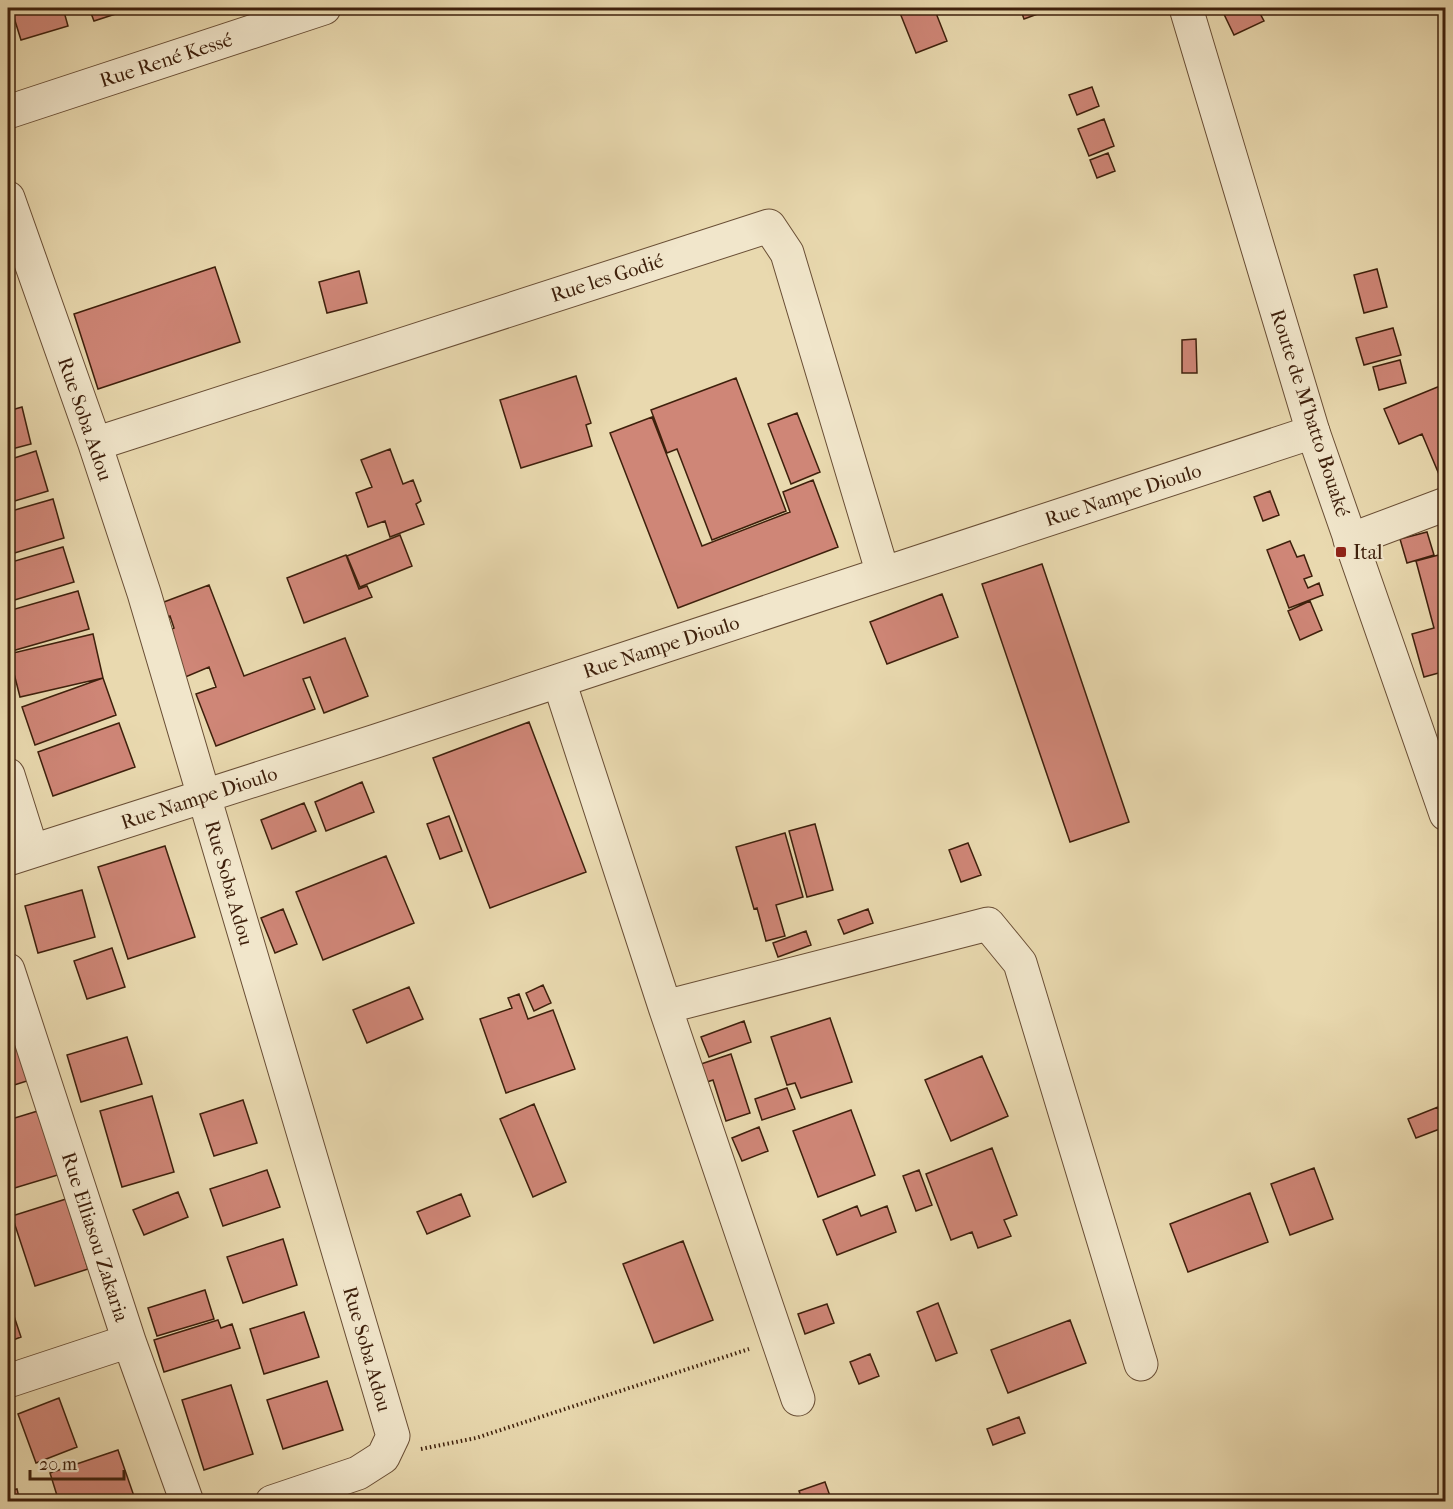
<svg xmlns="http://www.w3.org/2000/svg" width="1453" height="1509" font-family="'IM FELL French Canon',serif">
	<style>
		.building { fill: #cf8677; stroke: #3e200c; stroke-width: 1.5 }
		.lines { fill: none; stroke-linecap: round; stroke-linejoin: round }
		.minor-casing { stroke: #694e35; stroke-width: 35 }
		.tertiary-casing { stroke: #694e35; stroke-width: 35 }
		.path { stroke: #3e200c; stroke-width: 4; stroke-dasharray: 1.5 3; stroke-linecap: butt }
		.minor { stroke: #f1e6cb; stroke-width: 33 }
		.tertiary { stroke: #f1e6cb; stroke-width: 33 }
		.poi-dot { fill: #8f2418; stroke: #f1e6cb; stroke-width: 2 }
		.labels { text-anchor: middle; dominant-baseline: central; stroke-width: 4.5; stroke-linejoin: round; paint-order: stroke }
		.street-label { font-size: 20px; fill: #3e200c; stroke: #f1e6cb }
		.poi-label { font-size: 20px; fill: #3e200c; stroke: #f1e6cb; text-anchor: start }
	</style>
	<rect width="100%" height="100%" fill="#e9d9af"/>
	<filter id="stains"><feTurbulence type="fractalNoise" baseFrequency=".00333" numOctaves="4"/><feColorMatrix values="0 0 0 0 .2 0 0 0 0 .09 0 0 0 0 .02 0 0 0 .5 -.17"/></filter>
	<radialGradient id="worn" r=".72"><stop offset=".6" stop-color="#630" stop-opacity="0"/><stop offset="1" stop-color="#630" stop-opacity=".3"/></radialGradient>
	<path class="building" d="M11,8H63L68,26L21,40Z
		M89,8H134L94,21Z
		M898,8H934L947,41L916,53Z
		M1020,8H1054L1024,19Z
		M1221,8H1257L1264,21L1234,35Z
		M1092,87L1099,106L1077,115L1069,95Z
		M1104,119L1114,146L1089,156L1078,129Z
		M1108,153L1115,171L1097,178L1090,160Z
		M215,267L240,342L98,389L74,314Z
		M1377,269L1387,307L1364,313L1354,275Z
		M359,271L367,303L327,313L319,282Z
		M1393,328L1401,355L1364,365L1356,338Z
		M1196,339L1197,373H1182V340Z
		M1400,360L1406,383L1379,390L1373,367Z
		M8,374L14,395L8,396Z
		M576,376L591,423L586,425L592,446L521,468L500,400Z
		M736,378L786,511L712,540L677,449L667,453L651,410Z
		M1440,386L1446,399V491L1422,434L1399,444L1384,409Z
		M22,407L31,444L8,450V411Z
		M797,413L820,472L791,484L768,424Z
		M652,417L702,546L790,512L783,492L813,480L838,547L678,608L610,433Z
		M390,449L403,484L413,480L421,501L416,504L424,524L390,537L385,521L368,527L356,493L372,487L361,460Z
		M36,451L48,491L8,503V460Z
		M1270,491L1279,515L1263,521L1254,497Z
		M53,499L64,538L8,555V512Z
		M1427,532L1434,555L1407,563L1400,539Z
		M400,535L412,566L360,587L347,556Z
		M1290,541L1297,557L1304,555L1312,576L1304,579L1308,588L1319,583L1323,595L1289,608L1267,550Z
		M63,547L74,582L8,602V563Z
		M1446,553V671L1424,677L1412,634L1434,628L1416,561Z
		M346,555L359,589L367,586L372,597L304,623L287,578Z
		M1042,564L1129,822L1070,842L982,584Z
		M209,585L244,676L345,638L368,696L324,713L310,677L303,679L315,709L216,746L196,694L216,687L209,667L183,678L166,631L174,628L170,616L161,620L156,605Z
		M78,591L89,629L12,651L8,637V611Z
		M942,594L958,637L887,664L870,622Z
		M1310,601L1322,630L1300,640L1288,611Z
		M93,634L103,678L20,697L9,654Z
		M103,678L116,715L35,745L22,707Z
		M529,722L586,872L490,908L433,758Z
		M119,723L135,767L53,796L38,752Z
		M362,782L374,812L326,831L315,802Z
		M304,803L316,831L272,849L261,820Z
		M449,816L462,851L440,859L427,824Z
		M815,824L833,890L807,897L789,831Z
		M785,833L803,897L776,905L785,936L766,941L757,908L754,909L736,847Z
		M968,843L981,875L961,882L949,850Z
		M165,846L195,937L128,959L98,867Z
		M386,856L414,923L323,960L296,892Z
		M82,890L95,937L38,953L25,906Z
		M283,909L297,944L275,953L261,918Z
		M868,909L873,923L844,934L838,920Z
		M806,931L811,945L778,957L773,943Z
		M112,948L125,987L87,999L74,961Z
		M543,985L551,1003L534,1011L526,993Z
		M409,987L423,1019L367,1043L353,1010Z
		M519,994L528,1019L553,1010L575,1069L506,1093L480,1019L512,1008L508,998Z
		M8,1015L30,1080L8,1087Z
		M830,1018L852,1082L801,1098L795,1083L787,1085L771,1037Z
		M744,1021L751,1042L709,1057L701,1037Z
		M127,1037L142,1084L81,1102L67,1055Z
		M731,1054L750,1113L726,1121L713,1080L704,1083L698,1065Z
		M982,1056L1008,1116L951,1141L925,1080Z
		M787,1088L795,1109L762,1120L755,1099Z
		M152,1096L174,1172L122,1187L100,1111Z
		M243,1100L257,1143L214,1156L200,1114Z
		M534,1104L566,1182L533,1197L500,1119Z
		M1438,1107L1445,1127L1416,1138L1408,1119Z
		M41,1110L61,1174L8,1190V1120Z
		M851,1110L875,1175L818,1197L793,1131Z
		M759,1127L768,1151L742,1161L732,1138Z
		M992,1148L1017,1215L1004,1220L1011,1236L978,1248L972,1232L951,1240L926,1174Z
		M1314,1168L1333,1219L1290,1235L1271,1184Z
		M267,1170L280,1207L223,1226L210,1189Z
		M919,1170L932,1205L916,1211L903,1176Z
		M178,1192L188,1217L144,1235L133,1210Z
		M1250,1193L1268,1242L1188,1272L1170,1224Z
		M461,1194L470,1216L427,1234L417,1212Z
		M66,1199L88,1269L35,1286L12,1216Z
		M857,1206L861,1216L887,1206L896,1232L837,1255L823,1220Z
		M283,1239L297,1285L243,1303L227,1257Z
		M683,1241L713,1320L654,1343L623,1264Z
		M205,1290L214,1319L157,1336L148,1308Z
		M938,1303L957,1353L936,1361L917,1312Z
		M10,1304L21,1337L8,1342V1305Z
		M827,1304L834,1323L805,1334L798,1314Z
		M304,1312L319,1357L264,1374L250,1329Z
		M218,1320L221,1328L232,1324L240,1348L164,1372L154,1340Z
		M1070,1320L1086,1363L1008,1393L991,1350Z
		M870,1354L879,1376L859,1384L850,1362Z
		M327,1381L343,1430L283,1449L267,1400Z
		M231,1385L253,1454L204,1470L182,1400Z
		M59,1398L77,1447L36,1463L18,1414Z
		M1019,1417L1025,1433L993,1445L987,1429Z
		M118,1450L135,1499L128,1502H59L50,1473Z
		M825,1482L830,1496L814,1502H803L799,1491Z
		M17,1489L20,1502H8V1491Z"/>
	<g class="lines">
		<defs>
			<path id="minor" d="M8,112L324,8
				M8,198L95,444L144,593L393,1436L383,1457L358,1473L272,1502
				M95,444L769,226L787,253L883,574
				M1350,540L1446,504
				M559,681L665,1007L798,1399
				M8,775L32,851
				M8,859L376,741L1313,432
				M8,970L129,1341L187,1502
				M665,1007L988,924L1020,963L1141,1364
				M8,1381L129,1341"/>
			<path id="tertiary" d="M1186,8L1313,432L1446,814"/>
		</defs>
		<use href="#minor" class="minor-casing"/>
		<use href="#tertiary" class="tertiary-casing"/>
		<path class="path" d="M421,1449L476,1438L749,1349"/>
		<use href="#minor" class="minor"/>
		<use href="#tertiary" class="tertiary"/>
	</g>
	<rect class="poi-dot" x="1335" y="546" width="12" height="12" rx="3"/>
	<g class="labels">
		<g class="street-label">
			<text transform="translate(166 60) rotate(-18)">Rue René Kessé</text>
			<text transform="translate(607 278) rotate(-18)">Rue les Godié</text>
			<text transform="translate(1310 413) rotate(72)">Route de M'batto Bouaké</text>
			<text transform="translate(85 419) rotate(71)">Rue Soba Adou</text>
			<text transform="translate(1123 495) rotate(-18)">Rue Nampe Dioulo</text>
			<text transform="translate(661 647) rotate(-18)">Rue Nampe Dioulo</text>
			<text transform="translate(199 798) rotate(-18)">Rue Nampe Dioulo</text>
			<text transform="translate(229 883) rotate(74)">Rue Soba Adou</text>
			<text transform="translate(95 1237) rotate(72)">Rue Elliasou Zakaria</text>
			<text transform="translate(367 1349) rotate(74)">Rue Soba Adou</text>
		</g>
		<g class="poi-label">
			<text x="1353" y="552">Ital</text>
		</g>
	</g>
	<rect width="1453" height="1509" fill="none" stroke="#e9d9af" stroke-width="30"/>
	<rect x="9" y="9" width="1435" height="1491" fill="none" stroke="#3e200c" stroke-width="3"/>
	<rect x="15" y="15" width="1423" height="1479" fill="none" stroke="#3e200c" stroke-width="1.5"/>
	<path d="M30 1470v9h94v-9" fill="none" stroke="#3e200c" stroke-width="3"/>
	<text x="39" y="1470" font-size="18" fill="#3e200c" stroke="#f1e6cb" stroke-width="4.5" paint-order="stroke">20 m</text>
	<rect width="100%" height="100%" filter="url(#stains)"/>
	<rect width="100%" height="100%" fill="url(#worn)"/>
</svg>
